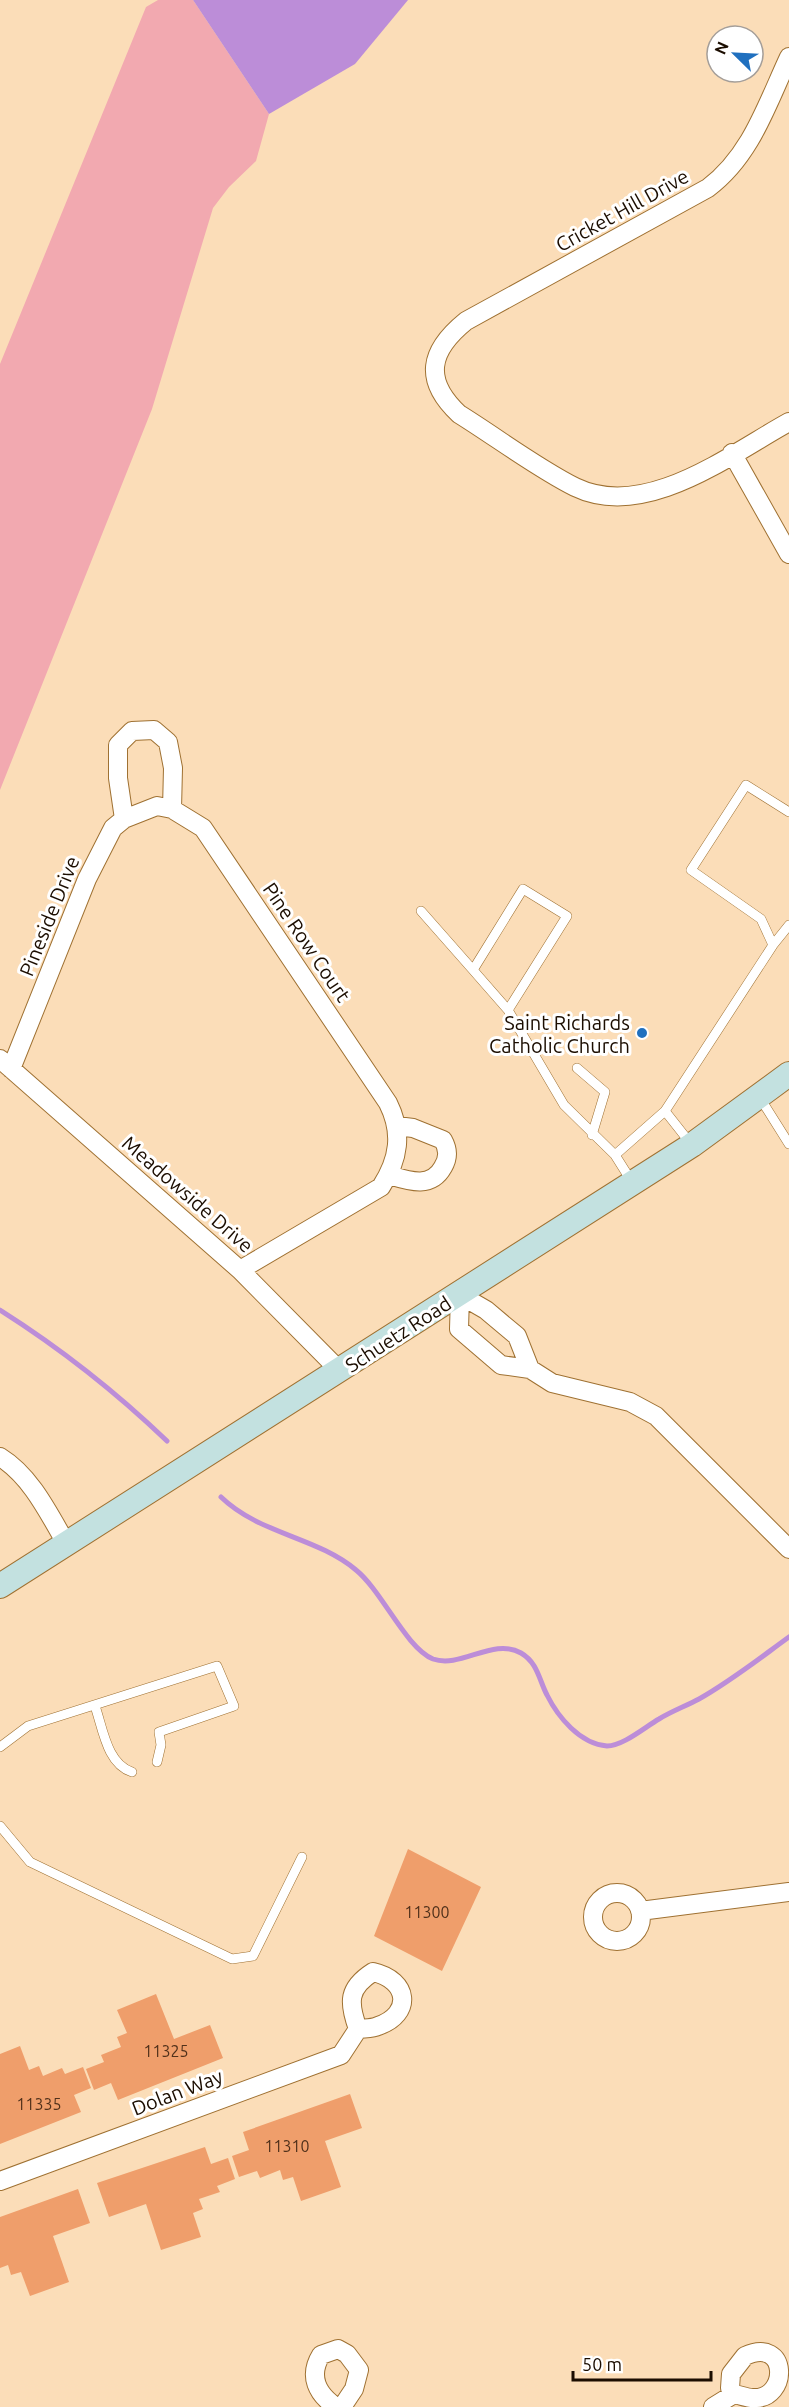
<svg xmlns="http://www.w3.org/2000/svg" width="789" height="2407" font-family="Ubuntu,sans-serif">
	<style>
		.green { fill: #f2a9b0 }
		.water { fill: #bc8dd8 }
		.lines { fill: none; stroke-linecap: round; stroke-linejoin: round }
		.stream { stroke: #bc8dd8; stroke-width: 5 }
		.building { fill: #ef9e6b }
		.lane-casing { stroke: #9f7132; stroke-width: 10 }
		.street-casing { stroke: #9f7132; stroke-width: 20 }
		.secondary-casing { stroke: #9f7132; stroke-width: 26 }
		.lane { stroke: #fff; stroke-width: 9 }
		.street { stroke: #fff; stroke-width: 18 }
		.secondary { stroke: #c3e1e0; stroke-width: 24 }
		.poi-dot { fill: #2070bf; stroke: #fff; stroke-width: 2 }
		.labels { text-anchor: middle; dominant-baseline: central; stroke-width: 6; stroke-linejoin: round; paint-order: stroke }
		.number-label { font-size: 16px; fill: #50311b }
		.street-label { font-size: 20px; fill: #1b0d00; stroke: #fff }
		.poi-label { font-size: 20px; fill: #1b0d00; stroke: #fff; text-anchor: end }
	</style>
	<rect width="100%" height="100%" fill="#fbddb8"/>
	<path class="green" d="M158,0H193L269,114L256,161L229,187L213,208L152,409L0,790V364L146,7Z"/>
	<path class="water" d="M193,0H408L355,64L269,114Z"/>
	<g class="lines">
		<path class="stream" d="M0,1310C60,1348 116,1392 167,1441
			M221,1497C259,1534 317,1537 356,1570C382,1591 406,1648 433,1659C461,1669 493,1637 521,1653C538,1663 539,1680 547,1695C558,1717 580,1744 607,1746C623,1746 645,1727 659,1719C672,1711 686,1706 699,1699C731,1681 760,1658 789,1637"/>
	</g>
	<path class="building" d="M408,1849L481,1887L442,1971L374,1936Z
		M156,1994L174,2039L210,2025L223,2058L118,2100L111,2083L94,2090L86,2069L104,2062L101,2055L121,2047L117,2037L127,2033L117,2010Z
		M20,2046L29,2070L39,2066L43,2076L62,2068L65,2074L83,2067L91,2088L74,2095L81,2112L0,2144V2054Z
		M350,2094L362,2128L325,2141L341,2187L301,2201L293,2177L283,2180L280,2170L260,2178L257,2171L239,2177L232,2156L249,2150L243,2132Z
		M205,2147L211,2164L228,2158L235,2179L217,2186L220,2192L199,2199L203,2209L193,2213L201,2237L161,2250L146,2204L109,2217L97,2183Z
		M78,2189L90,2223L53,2236L69,2282L30,2296L21,2272L11,2275L8,2265L0,2268V2217Z"/>
	<g class="lines">
		<defs>
			<path id="lane" d="M421,911L473,970
				M773,945L789,925
				M508,1010L567,916L523,889L473,970L508,1010L564,1105L615,1155L632,1182
				M577,1068L605,1092L592,1135
				M760,1098L789,1144
				M665,1111L691,1144
				M615,1155L665,1111L773,945L761,919L691,870L746,785L789,812
				M95,1706C103,1729 107,1764 132,1772
				M0,1747L28,1726L217,1666L234,1706L159,1732L161,1745L157,1762
				M0,1826L30,1862L232,1959L253,1956L302,1857"/>
			<path id="street" d="M789,57C767,104 751,156 708,188L466,321C429,351 423,380 459,414C496,437 537,468 575,487C645,521 729,455 789,422
				M732,453L789,554
				M124,819L118,778V745L132,731L154,730L168,742L173,768L172,809
				M0,1059L240,1270L340,1371
				M11,1069L87,879L113,828L124,819L157,806L172,809L203,828L388,1103C403,1133 399,1159 381,1187L240,1270
				M389,1175C409,1181 431,1189 443,1167C449,1157 448,1149 443,1140L413,1128L397,1126
				M530,1369L501,1365L459,1329L460,1295L486,1310L517,1336L530,1369L552,1383L630,1402L656,1416L789,1549
				M0,1457C31,1476 49,1514 67,1545
				M593 1917a24 24 0 1 1 48 0a24 24 0 1 1-48 0Z
				M640,1911L789,1892
				M373,1972C409,1980 413,2014 378,2026C372,2029 364,2028 358,2029C348,2002 348,1988 373,1972Z
				M0,2181L341,2055L358,2029
				M336,2407C317,2394 308,2376 321,2355L338,2349L347,2354L359,2370L354,2389L342,2407
				M713,2407L734,2394C740,2395 747,2398 753,2398C789,2400 789,2336 745,2356L731,2374L730,2388L734,2394"/>
			<path id="secondary" d="M0,1586L692,1145L789,1074"/>
		</defs>
		<use href="#lane" class="lane-casing"/>
		<use href="#street" class="street-casing"/>
		<use href="#secondary" class="secondary-casing"/>
		<use href="#lane" class="lane"/>
		<use href="#street" class="street"/>
		<use href="#secondary" class="secondary"/>
	</g>
	<circle class="poi-dot" cx="642" cy="1033" r="6"/>
	<g class="labels">
		<g class="number-label">
			<text x="427" y="1912">11300</text>
			<text x="166" y="2051">11325</text>
			<text x="39" y="2104">11335</text>
			<text x="287" y="2146">11310</text>
		</g>
		<g class="street-label">
			<text transform="translate(622 210) rotate(-29)">Cricket Hill Drive</text>
			<text transform="translate(49 916) rotate(-68)">Pineside Drive</text>
			<text transform="translate(307 942) rotate(56)">Pine Row Court</text>
			<text transform="translate(188 1194) rotate(41)">Meadowside Drive</text>
			<text transform="translate(398 1334) rotate(-33)">Schuetz Road</text>
			<text transform="translate(177 2092) rotate(-21)">Dolan Way</text>
		</g>
		<g class="poi-label">
			<text x="630" y="1022">Saint Richards<tspan x="630" dy="23">Catholic Church</tspan></text>
		</g>
	</g>
	<g transform="translate(735 54) rotate(294)"><circle r="28" fill="#ffffff" stroke="#a49e99" stroke-width="1.5"/>
	<path d="M0-4.5L10 22L0 15L-10 22Z" fill="#2070bf"/>
	<text y="-9" font-size="16" font-weight="bold" text-anchor="middle" fill="#1b0d00">N</text>
	</g>
	<path d="M573 2371v9h138v-9" fill="none" stroke="#1b0d00" stroke-width="3"/>
	<text x="582" y="2371" font-size="18" fill="#1b0d00" stroke="#ffffff" stroke-width="4.5" paint-order="stroke">50 m</text>
</svg>
